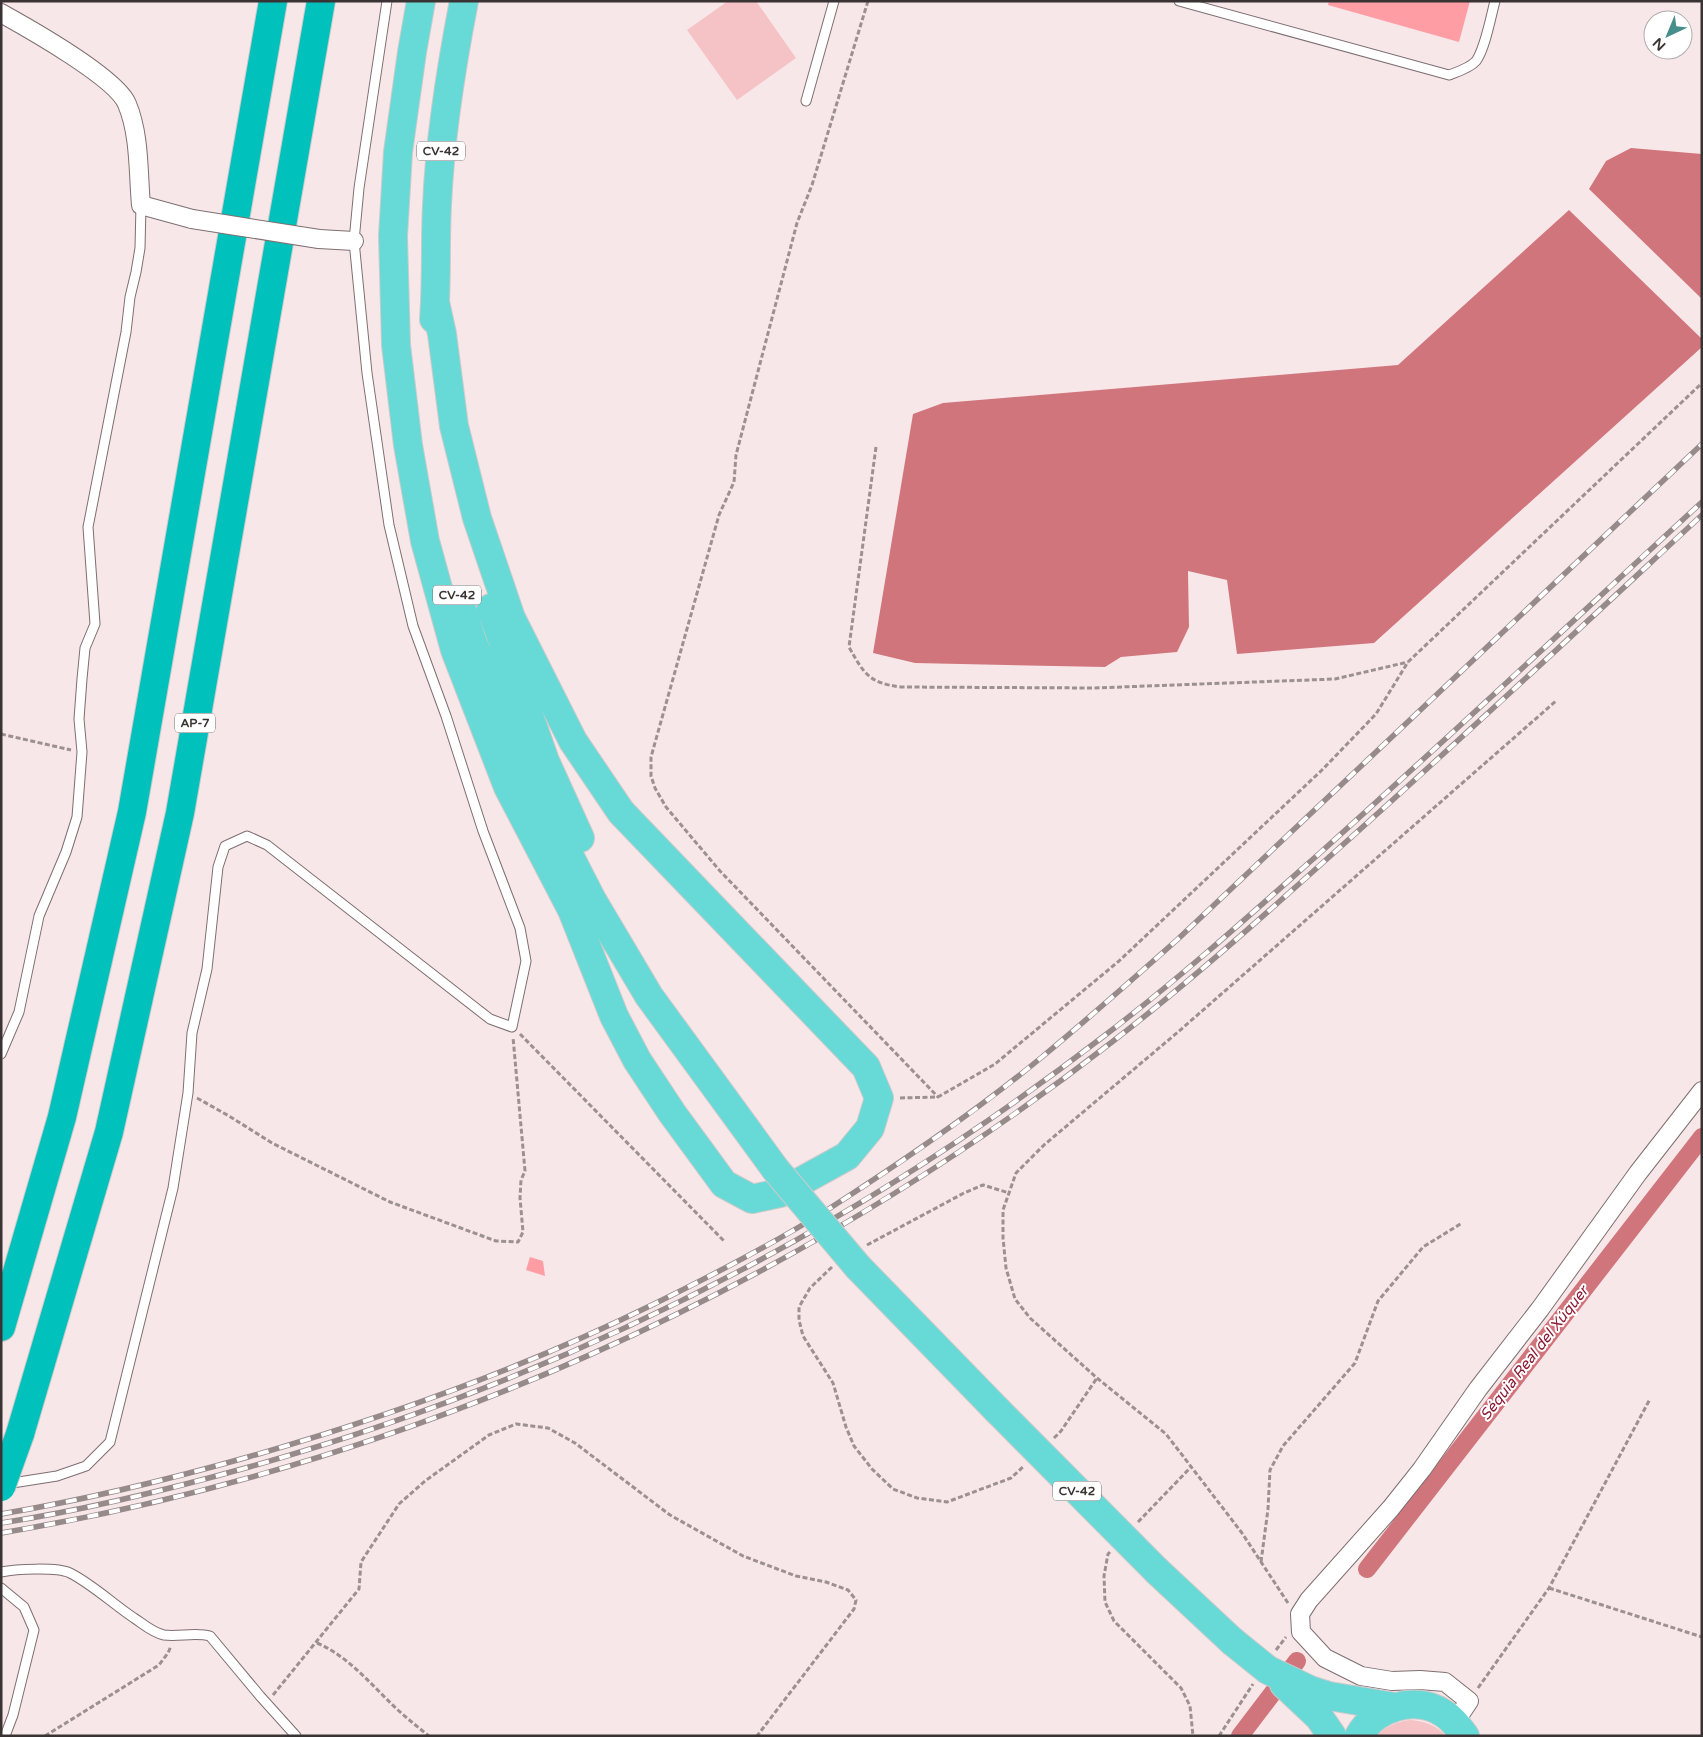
<svg xmlns="http://www.w3.org/2000/svg" width="1703" height="1737" font-family="'Varela Round',sans-serif">
	<style>
		.green { fill: #f5c3c5 }
		.water { fill: #d1757c }
		.lines { fill: none; stroke-linecap: round; stroke-linejoin: round }
		.canal { stroke: #d1757c; stroke-width: 18 }
		.building { fill: #ff9da4 }
		.lane-casing { stroke: #7e6f70; stroke-width: 11 }
		.street-casing { stroke: #7e6f70; stroke-width: 20 }
		.primary-casing { stroke: #cccaca; stroke-width: 30 }
		.highway-casing { stroke: #cccaca; stroke-width: 30 }
		.path { stroke: #9c9091; stroke-width: 3; stroke-dasharray: 5 2.5; stroke-linecap: butt }
		.lane { stroke: #fff; stroke-width: 9 }
		.street { stroke: #fff; stroke-width: 18 }
		.primary { stroke: #67dad7; stroke-width: 28 }
		.highway { stroke: #01c1bd; stroke-width: 28 }
		.rail-casing { stroke: #968a8b; stroke-width: 5.5 }
		.rail { stroke: #fff; stroke-width: 4; stroke-dasharray: 11; stroke-linecap: butt }
		.street-bridge-casing { stroke: #7e6f70; stroke-width: 20; stroke-linecap: butt }
		.primary-bridge-casing { stroke: #cccaca; stroke-width: 30; stroke-linecap: butt }
		.highway-bridge-casing { stroke: #cccaca; stroke-width: 30; stroke-linecap: butt }
		.street-bridge { stroke: #fff; stroke-width: 18 }
		.primary-bridge { stroke: #67dad7; stroke-width: 28 }
		.highway-bridge { stroke: #01c1bd; stroke-width: 28 }
		.labels { text-anchor: middle; dominant-baseline: central; stroke-width: 4; stroke-linejoin: round; paint-order: stroke }
		.shield { fill: #fff; stroke: #757071; stroke-width: 1 }
		.shield-label { font-size: 12px; font-weight: bold; fill: #3a3334 }
		.water-label { font-size: 15px; font-style: italic; fill: #8a1931; stroke: #fff }
	</style>
	<rect width="100%" height="100%" fill="#f8e7e8"/>
	<path class="green" d="M728,1H756L796,58L737,100L687,30Z
		M1410,1720C1424,1721 1436,1725 1446,1736H1376C1387,1726 1396,1722 1410,1720Z"/>
	<path class="water" d="M1631,148L1702,154V299L1589,189L1606,161Z
		M1569,210L1702,339V347L1374,643L1237,654L1227,580L1188,571L1189,627L1177,652L1121,657L1105,667L915,663L873,653L913,414L943,403L1398,365Z"/>
	<g class="lines">
		<path class="canal" d="M1367,1569L1702,1137
			M1240,1736L1297,1661"/>
	</g>
	<path class="building" d="M1329,1H1470L1459,42L1328,5Z
		M530,1257L543,1261L545,1276L526,1270Z"/>
	<g class="lines">
		<defs>
			<path id="lane" d="M1179,1L1449,75C1457,72 1470,68 1476,61C1485,49 1491,16 1495,1
				M806,101L834,1
				M1,1054L19,1012L39,916L66,852L77,817L82,752L79,719L82,679L85,648L95,624L88,527L126,332L130,297L136,272L140,248L141,205
				M6,1484L57,1476L86,1466L110,1442L173,1188L188,1093L192,1033L207,969L218,867L225,846L247,836L267,845L490,1019L512,1027L526,961L520,928L483,831L446,716L413,626L389,525L367,373L354,241L359,188L387,1
				M1,1572C16,1569 57,1567 70,1573C92,1584 113,1604 134,1618C142,1623 153,1633 164,1635C179,1637 195,1632 210,1636L260,1696L296,1736
				M1,1588L24,1607L34,1630L13,1715L5,1736"/>
			<path id="street" d="M1,13C28,28 117,78 127,104C140,135 138,172 141,205L192,219
				M319,239L354,241
				M1455,1722L1469,1701L1445,1682L1420,1680L1392,1681L1361,1676L1325,1658L1301,1632L1300,1614L1309,1600L1391,1508L1422,1469L1478,1389L1540,1309L1638,1173L1702,1091"/>
			<path id="primary" d="M421,1L412,52L398,152L393,236L396,345L408,445L425,541L455,650L508,787L572,910L614,1016L637,1060L672,1113L724,1184L752,1199L780,1193L847,1156L870,1128L879,1098L866,1067L621,812L573,741L511,618L477,518L454,426L442,334L435,302
				M434,319C437,281 435,243 437,205C440,136 451,68 464,1
				M491,608L545,761L580,838
				M463,612L472,641L527,773L592,900L649,996L776,1170
				M858,1267L998,1411
				M1157,1571L1232,1641
				M1268,1670L1310,1690L1329,1696L1395,1707
				M1284,1684L1319,1717L1332,1736
				M1359,1736C1375,1707 1415,1695 1443,1713C1453,1719 1458,1727 1465,1736"/>
			<path id="highway" d="M1,1327L62,1117L132,812L273,1
				M20,1434L109,1132L180,813L321,1"/>
		</defs>
		<use href="#lane" class="lane-casing"/>
		<use href="#street" class="street-casing"/>
		<use href="#primary" class="primary-casing"/>
		<use href="#highway" class="highway-casing"/>
		<path class="path" d="M868,1L812,185L797,223L736,455L734,482L719,515L651,757V776L655,788L666,807L720,871L938,1097
			M876,447L849,647C864,674 869,683 901,687L1094,688L1335,679L1408,662
			M1,734L71,750
			M520,1034L725,1242
			M197,1098L229,1116L272,1143L390,1202L496,1241L518,1242L523,1232L520,1198L521,1180L525,1171L513,1037
			M900,1098L938,1097L995,1064L1119,961L1322,770L1376,714L1408,662L1702,383
			M867,1245L964,1193L983,1185L1009,1193
			M832,1267L810,1288L799,1307V1320L803,1336L833,1383L846,1427L854,1446L872,1469L893,1489L917,1498L947,1502L1011,1478L1024,1466
			M1054,1438L1061,1431L1097,1378
			M1138,1522L1191,1467
			M1110,1552L1108,1554L1104,1576L1105,1602L1114,1621L1181,1688L1190,1706L1193,1736
			M1261,1562L1268,1509L1270,1470L1283,1446L1355,1363L1378,1301L1423,1247L1462,1223
			M1549,1588L1702,1637
			M1288,1603L1242,1533L1166,1434L1097,1378L1030,1318L1015,1299L1006,1268L1003,1238V1210L1016,1173L1044,1145L1178,1032L1556,701
			M317,1643C350,1657 373,1687 399,1711C409,1720 419,1728 429,1736
			M1276,1650L1286,1637
			M1478,1688L1549,1588L1650,1399
			M273,1695L359,1589L361,1562L399,1504L425,1481L489,1435L516,1424L548,1428L575,1443L670,1515L743,1556L796,1576L826,1582L848,1590L856,1600L854,1609L757,1736
			M45,1736L159,1665L168,1653L171,1646
			M1219,1736L1253,1684"/>
		<use href="#lane" class="lane"/>
		<use href="#street" class="street"/>
		<use href="#primary" class="primary"/>
		<use href="#highway" class="highway"/>
		<defs>
			<path id="rail" d="M1,1514C84,1500 167,1480 248,1457C388,1417 524,1368 654,1304C711,1276 769,1246 824,1212C899,1164 973,1114 1042,1057C1088,1019 1133,979 1178,939L1702,444
				M1,1523C85,1510 167,1490 249,1467C561,1379 847,1234 1104,1036C1179,979 1250,915 1321,852C1449,737 1575,619 1702,502
				M1,1533C406,1465 788,1293 1112,1042C1187,984 1258,921 1328,858C1454,746 1578,630 1702,515"/>
		</defs>
		<use href="#rail" class="rail-casing"/>
		<use href="#rail" class="rail"/>
		<defs>
			<path id="street-bridge" d="M192,219L319,239"/>
			<path id="primary-bridge" d="M776,1170L858,1267
				M998,1411L1157,1571
				M1232,1641L1268,1670"/>
			<path id="highway-bridge" d="M1,1487L20,1434"/>
		</defs>
		<use href="#street-bridge" class="street-bridge-casing"/>
		<use href="#primary-bridge" class="primary-bridge-casing"/>
		<use href="#highway-bridge" class="highway-bridge-casing"/>
		<use href="#street-bridge" class="street-bridge"/>
		<use href="#primary-bridge" class="primary-bridge"/>
		<use href="#highway-bridge" class="highway-bridge"/>
	</g>
	<g class="labels">
		<g class="shield">
			<rect x="417" y="141.5" width="48" height="19" rx="4"/>
			<rect x="433" y="585.5" width="48" height="19" rx="4"/>
			<rect x="175" y="713.5" width="40" height="19" rx="4"/>
			<rect x="1053" y="1481.5" width="48" height="19" rx="4"/>
		</g>
		<g class="shield-label">
			<text x="441" y="151">CV-42</text>
			<text x="457" y="595">CV-42</text>
			<text x="195" y="723">AP-7</text>
			<text x="1077" y="1491">CV-42</text>
		</g>
		<g class="water-label">
			<text transform="translate(1534 1353) rotate(-52)">Séquia Real del Xúquer</text>
		</g>
	</g>
	<rect width="1703" height="1737" fill="none" stroke="#3a3334" stroke-width="5"/>
	<g transform="translate(1668 35) rotate(224)"><circle r="24" fill="#ffffff" stroke="#b0adae"/>
	<path d="M0-4L9 19L0 12L-9 19Z" fill="#468d8b"/>
	<text y="-8" font-size="14" font-weight="bold" text-anchor="middle" fill="#3a3334">N</text>
	</g>
</svg>
